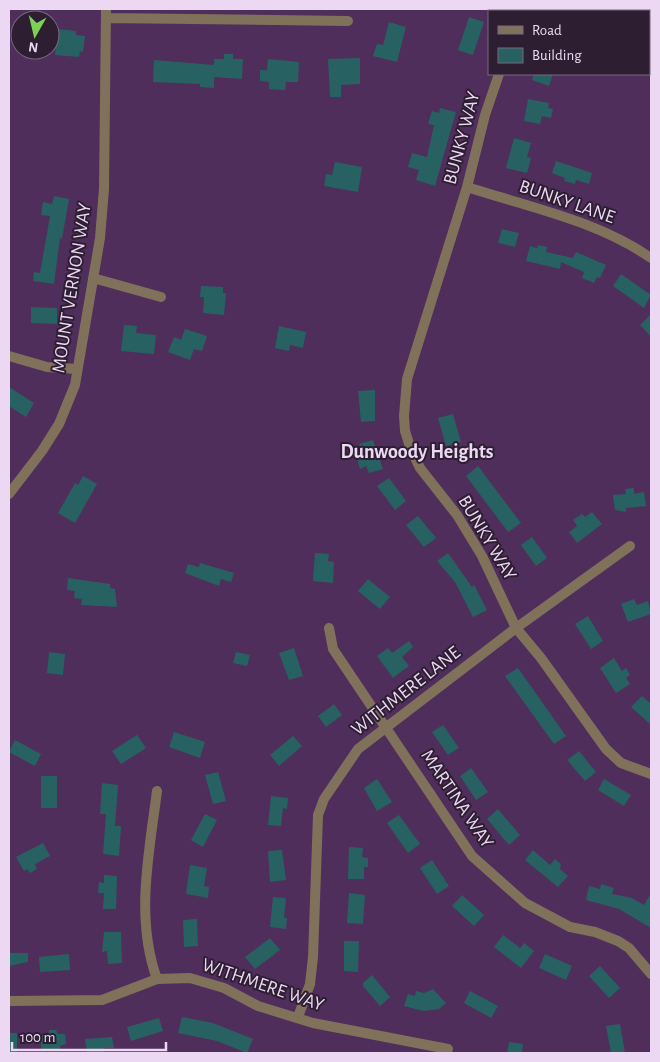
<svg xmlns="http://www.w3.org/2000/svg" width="660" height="1062" font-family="'Alegreya Sans',sans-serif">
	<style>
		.building { fill: #286162 }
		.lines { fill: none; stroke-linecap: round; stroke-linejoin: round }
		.street { stroke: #80715b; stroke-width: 10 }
		.labels { text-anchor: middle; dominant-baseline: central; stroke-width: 4; stroke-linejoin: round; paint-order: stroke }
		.street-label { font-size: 19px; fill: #ecd8f3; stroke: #2d1e32 }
		.neighbourhood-label { font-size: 20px; font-weight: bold; fill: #ecd8f3; stroke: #2d1e32 }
	</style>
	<rect width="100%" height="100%" fill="#4f2e5b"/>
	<path class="building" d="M469,17L484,22L473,55L458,50Z
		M389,22L406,27L397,62L373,56L377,44L383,45Z
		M58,29L76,31V35L85,36L83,52L80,51L79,57L55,55Z
		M224,54H233V59H243L242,79L214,77V88L200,87V84L153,82L154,60L214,65V59H224Z
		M360,58V84L341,85V97H330L328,59Z
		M268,59L299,62L298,82H286L285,90L269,89V82L260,81V70H267Z
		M534,74H553L549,86L532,80Z
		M528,99L549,103L548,108L553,109L551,118L542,116L540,124L524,121Z
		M440,108L456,112L435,186L416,180L419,170L408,167L412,153L427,157L434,125L428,124L432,111L439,113Z
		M514,138L531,143L527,157L531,158L527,173L506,168Z
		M556,161L592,173L589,184L576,180L575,184L564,181L565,178L552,173Z
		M335,162L362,167L358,192L324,186L326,174L332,175Z
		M54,196L69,199L62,239L60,238L54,284L33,281L34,272L40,273L50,216L41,215L43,202L52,204Z
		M502,229L519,233L515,247L498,243Z
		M538,245L547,247L546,252L573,258L576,252L606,265L600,278L597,277L594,283L582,278L584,272L561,262L560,269L526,261L530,246L537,248Z
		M621,274L651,295L644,308L613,286Z
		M201,286L223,287V293H226L224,315L203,313L204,297H200Z
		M31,307L57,308V324L31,323Z
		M651,314V337L640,325Z
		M124,325L137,326L136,333L156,335L154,354L121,351Z
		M279,326L306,332L303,348L290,345L289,351L275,348Z
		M185,329L207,336L202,351L194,349L190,360L168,352L174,337L181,340Z
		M9,387L34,403L26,417L9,406Z
		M375,390V421L361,422L358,391Z
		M453,414L461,442L446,446L438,418Z
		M373,440L383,469L369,473L366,466L360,469L357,459L364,457L359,444Z
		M478,466L521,523L508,532L466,476Z
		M83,476L97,484L75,523L58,513L75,483L78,485Z
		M389,478L406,501L395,510L377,486Z
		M634,488V494L644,492L646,506L626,508V512L615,510L613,495L626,494L625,489Z
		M592,512L602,524L577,543L569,532L577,526L573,520L582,514L585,517Z
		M418,516L436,538L424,547L406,525Z
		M532,537L547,558L536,566L521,545Z
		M315,553L329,554L328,561L334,562L333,583L313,581Z
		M448,553L472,587L474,585L487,610L473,617L455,582L437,561Z
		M200,563L234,573L231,582L221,579L219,586L185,573L188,564L199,567Z
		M68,578L110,584V588L115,589L117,607L81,605L82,599L74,598L75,591L67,590Z
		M368,579L390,597L380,609L358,591Z
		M634,599L637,605L648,601L651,614L628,622L621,604Z
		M588,616L603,641L591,649L575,624Z
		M409,641L413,647L402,657L409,666L393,678L377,656L388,648L392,653Z
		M294,648L303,676L289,680L279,653Z
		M49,652L65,654L63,675L47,673Z
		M236,652L250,655L247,666L233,663Z
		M614,658L622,671L626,668L630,675L626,678L630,684L616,693L600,668Z
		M518,668L566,736L554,744L505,676Z
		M642,696L651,704V725L631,707Z
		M334,704L342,715L326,727L318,716Z
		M443,725L459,748L448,755L432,732Z
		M174,732L205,742L200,758L169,747Z
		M137,735L146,748L121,764L112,751Z
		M293,736L302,746L279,766L270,755Z
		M15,740L41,754L35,766L9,752Z
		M579,751L596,772L585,781L567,760Z
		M471,768L488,792L476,800L460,776Z
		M218,772L226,801L213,804L205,775Z
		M41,776H57V808H41Z
		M377,779L392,802L377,811L364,788Z
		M604,779L631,795L624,806L598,790Z
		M102,783L118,785L115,826H121L119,856L103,854L106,814H100Z
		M271,796L288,798L287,809L283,808L281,826L268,825Z
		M498,809L520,835L509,845L487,819Z
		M205,814L217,820L203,847L191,840Z
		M399,815L420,844L408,853L387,823Z
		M43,843L50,856L35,864L37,869L30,873L27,869L24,871L16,857Z
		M349,847L363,848L362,857L368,858V867H364V879H348Z
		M282,850L286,880L270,882L268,851Z
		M533,850L550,865L555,859L561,864L560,869L568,876L558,887L525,860Z
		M432,860L449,886L437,894L420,868Z
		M190,865L207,868L204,886L209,887L208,898L186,894Z
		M104,875L117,876L116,909H103L104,893H98L99,882L104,883Z
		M601,884L614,888L612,894L632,898L644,905L651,893V928L619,909L586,900L589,886L600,889Z
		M349,893L365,895L363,924L347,923Z
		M462,895L484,915L474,926L452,906Z
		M273,897L286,898L284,918H287L286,929L270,927Z
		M197,919L198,946L184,947L183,920Z
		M104,932H121L122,963L108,964L107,951L102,952Z
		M503,935L520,948L524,943L534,951L521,968L494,947Z
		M270,938L280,950L255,969L245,957Z
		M344,941H359L358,972L344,971Z
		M9,953H28V962L9,966Z
		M69,954L70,970L40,972L39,957Z
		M545,954L572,966L566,980L539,968Z
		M600,966L620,988L609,998L589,976Z
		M372,975L390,997L380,1006L363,986V983Z
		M433,989L446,1003L439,1009L423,1011L404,1006L408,994L415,996L416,991L424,993Z
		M470,991L498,1006L491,1018L464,1003Z
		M182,1017L213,1023L253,1039L247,1053L217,1041L178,1033Z
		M159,1018L163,1031L131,1041L127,1027Z
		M620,1024L625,1053H611L606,1026Z
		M49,1030H56L58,1034H65L66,1044L60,1046V1051H41V1035H49Z
		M9,1033H17V1052H9Z
		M112,1037L114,1048H104L105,1053H87L85,1039Z
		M509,1042L523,1044L522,1053H507Z"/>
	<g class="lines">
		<path class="street" d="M633,9L637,11
			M527,11L530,9
			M106,18L348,21
			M649,19L651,20
			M499,74L485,115L467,187L407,379L404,416L405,431L410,447L420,468L457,515L482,556L516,628L541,658L606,749L621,763L651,774
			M467,187C529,207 598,221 651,258
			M93,278L161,297
			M9,356L47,367L76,369
			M9,494L42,451L59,424L75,385L100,238L104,189L106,9
			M329,628L333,649L472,856L525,903L570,927L595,932L618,941L629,948L651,974
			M157,791C149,854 135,918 157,979
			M9,1001L102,1000L157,979L190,978L224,988L258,1006L313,1023L448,1049
			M298,1017L310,984L313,957L318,815L324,799L358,749L516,628L630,546"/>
	</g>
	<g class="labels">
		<g class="street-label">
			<text transform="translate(462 138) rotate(-75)">BUNKY WAY</text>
			<text transform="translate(567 202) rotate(19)">BUNKY LANE</text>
			<text transform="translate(72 288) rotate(-81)">MOUNT VERNON WAY</text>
			<text transform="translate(487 538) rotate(59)">BUNKY WAY</text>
			<text transform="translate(406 691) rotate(-38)">WITHMERE LANE</text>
			<text transform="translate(457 799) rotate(56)">MARTINA WAY</text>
			<text transform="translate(263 985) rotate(19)">WITHMERE WAY</text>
		</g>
		<g class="neighbourhood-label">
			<text x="417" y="452">Dunwoody Heights</text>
		</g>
	</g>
	<rect width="660" height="1062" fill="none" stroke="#ecd8f3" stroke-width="20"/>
	<rect x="488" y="10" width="162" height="65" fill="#2d1e32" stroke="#79687f"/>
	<rect x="498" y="26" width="25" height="8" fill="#80715b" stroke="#79687f"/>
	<text x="532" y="35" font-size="15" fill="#ecd8f3">Road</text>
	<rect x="498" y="48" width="25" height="15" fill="#286162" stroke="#79687f"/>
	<text x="532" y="60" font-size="15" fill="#ecd8f3">Building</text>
	<g transform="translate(35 35) rotate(188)"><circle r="24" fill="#2d1e32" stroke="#79687f"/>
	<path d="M0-4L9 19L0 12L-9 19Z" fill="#7dd154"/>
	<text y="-8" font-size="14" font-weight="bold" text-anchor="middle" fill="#ecd8f3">N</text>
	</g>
	<path d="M12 1042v8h154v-8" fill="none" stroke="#ecd8f3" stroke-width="2.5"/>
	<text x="20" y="1042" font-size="15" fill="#ecd8f3" stroke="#2d1e32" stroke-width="4" paint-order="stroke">100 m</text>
</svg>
